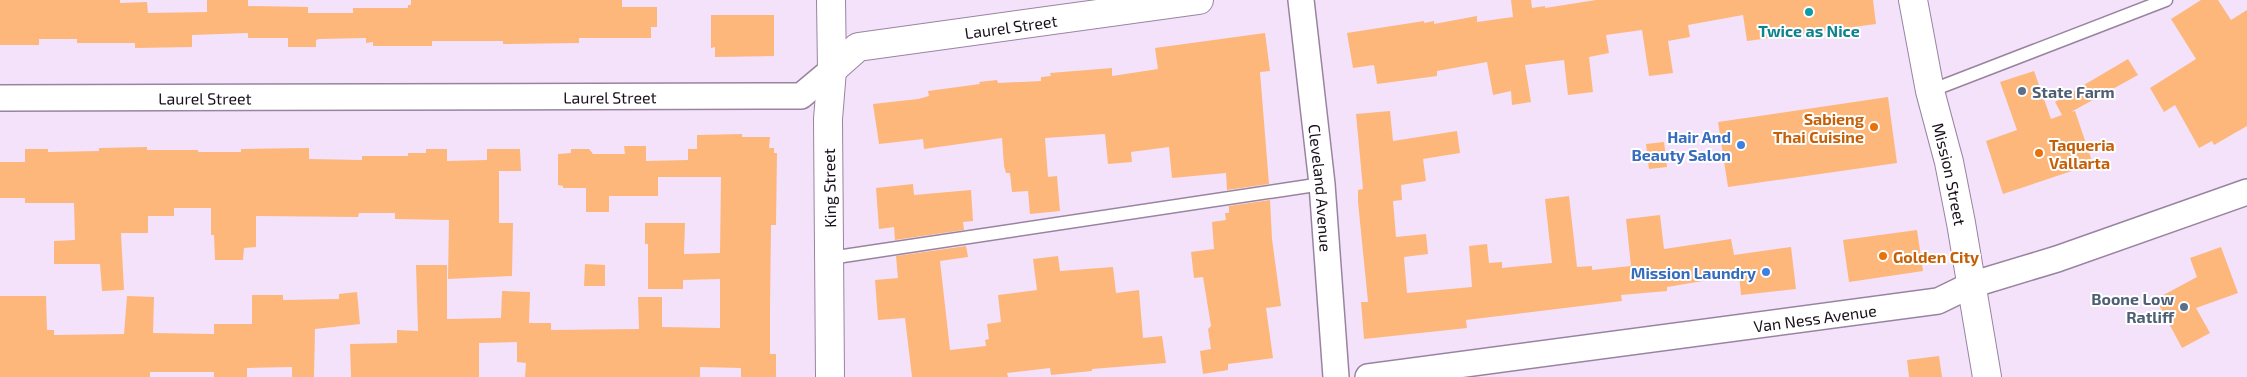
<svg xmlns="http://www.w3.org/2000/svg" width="2247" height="377" font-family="'Exo 2',sans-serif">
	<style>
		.building { fill: #fdb77b }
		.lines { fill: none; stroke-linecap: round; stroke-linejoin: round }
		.lane-casing { stroke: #9984a0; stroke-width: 15 }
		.street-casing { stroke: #9984a0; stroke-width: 28 }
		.secondary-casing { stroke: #9984a0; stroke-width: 30 }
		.highway-casing { stroke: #9984a0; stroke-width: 30 }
		.lane { stroke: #fff; stroke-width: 12 }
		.street { stroke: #fff; stroke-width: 25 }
		.secondary { stroke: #fff; stroke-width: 28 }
		.highway { stroke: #fff; stroke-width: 28 }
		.culture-dot { fill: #0f9aa8; stroke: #fff; stroke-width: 2 }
		.service-dot { fill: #5c6f8a; stroke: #fff; stroke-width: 2 }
		.food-dot { fill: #e8710a; stroke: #fff; stroke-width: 2 }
		.shop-dot { fill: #3f7fe0; stroke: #fff; stroke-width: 2 }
		.labels { text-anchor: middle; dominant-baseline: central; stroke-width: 4; stroke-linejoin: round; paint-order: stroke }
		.street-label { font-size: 16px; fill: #170f19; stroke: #fff }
		.culture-label { font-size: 16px; font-weight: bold; fill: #0d838f; stroke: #fff }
		.service-label { font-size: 16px; font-weight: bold; fill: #4e5e75; stroke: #fff; text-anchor: start }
		.food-label { font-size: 16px; font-weight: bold; fill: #c56008; stroke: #fff; text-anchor: start }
		.shop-label { font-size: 16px; font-weight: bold; fill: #366cbe; stroke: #fff; text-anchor: end }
	</style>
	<rect width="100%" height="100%" fill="#f4e2fb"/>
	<path class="building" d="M0,0H120V3L147,2L148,13L207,12V0H248V6L308,7V13H353V8H408V5H411V0H622V7H657V27H651V38H579V43L503,44V41H432V46H373V42L366,43V38L319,39L316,40V47H288V38H248V33L192,35V47L135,48V43H77V39H39V45H0Z
		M1511,0H1531L1532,8L1545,6V8L1596,0H1873L1876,24L1747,41L1743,15L1688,25L1690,37L1668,41L1673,73L1649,76L1642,30L1606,35L1609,53L1589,57L1593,92L1568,95L1564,60L1525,65L1531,102L1512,105L1511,91L1493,95L1487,62L1437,71V76L1377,84L1374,65L1353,68L1347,33L1424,21V23L1434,21V24L1477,16V22L1513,17Z
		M2201,0H2218L2231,20L2247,10V126L2214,145L2212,141L2199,148L2175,105L2164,112L2150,88L2196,59L2171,19Z
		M711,15H774V56L715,57V47L711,48Z
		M1265,33L1270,71L1260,72L1269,184L1227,190L1226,173L1172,178L1169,147L1131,152L1132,162L1108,164L1105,134L1045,138L1048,177L1057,176L1060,211L1030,214L1028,191L1012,192L1010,173H1006L1004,166L1002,138L924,149L923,139L879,144L873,104L918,99L929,96L928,91L980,84L979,82L997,80L998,83L1041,81V77L1051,76L1050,73L1112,68V76L1158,69L1155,48Z
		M2128,59L2138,75L2071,112L2075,111L2093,164L2003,194L1986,141L2017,130L2000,82L2034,71L2051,119L2062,115L2055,102Z
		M1888,97L1897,163L1728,187L1718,122Z
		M1390,111L1393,141L1457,131L1460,153L1423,159L1426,181L1401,185L1402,200L1393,201L1396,237L1426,234L1428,254L1404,257L1407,293L1472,287L1469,246L1487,244L1489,263L1502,262V268L1552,263L1545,199L1569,196L1577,267L1592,266V270L1631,266L1626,219L1660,215L1664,249L1731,239L1734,255L1791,247L1796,289L1741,295L1739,275L1667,287V291L1621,295L1622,301L1466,320L1467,328L1364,339L1361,302H1368L1358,202V190L1363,189L1356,114Z
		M742,134V137H770L769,148H774V153H777L776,225H771L770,309V354H776V377H741V368L700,367V377H525L526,363L517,362V342L479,343V377H351L350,344L397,343V330L418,331L416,265H447V319L501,318L502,291L530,292L529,323H551V330L639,329L638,297H662V327L720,328V279L683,280V289H648V244H645V223H685L684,254L720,253L721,177H658V196H609V212H586V188H563V186L558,185V154L571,153V149H589L593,154H625L624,146H646V161L688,160V149H697V135Z
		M1664,142L1667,167L1649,169L1646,144Z
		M147,147V150H198V152H241V149L309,148V159L362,160V156H408V153H426V149H447V161L487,160V149H520L521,171H499V223H513L512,276L448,279L449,220L395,219V213H359L358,217L256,216V247L244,248L243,260H215L214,235H211V208H174V216H148V233H121L124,290L102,291L100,264H54V241L75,240L74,203H25V198H0V162H25V149H48V152L99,151V148Z
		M913,184L914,195L971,190L973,221L963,222L964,230L895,240L894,227L879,229L876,188Z
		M1270,200L1272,239L1281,306L1266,308L1273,358L1228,364V370L1203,374L1200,351L1211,349L1208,329L1211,326L1203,277L1194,278L1191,252L1214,249L1212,222L1226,220L1225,213H1229V206Z
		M1917,230L1923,271L1849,282L1843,240Z
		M966,246L968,257L940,261L950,350L986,346L985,340L989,339L987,324L1001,322L998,295L1037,290L1033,259L1058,256L1060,271L1113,267L1116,293L1139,290L1143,338L1162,336L1166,363L1092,369V371L1051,375L1050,368L1007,373L1008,377H912L905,318L878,320L875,280L898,278L896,256Z
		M2221,247L2238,293L2196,308L2210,333L2182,348L2156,299L2197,277L2190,258Z
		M585,264L605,265V286H584Z
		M357,292L360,324L315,329L314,377H292V367L247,368V377H214V372H150V377H0V296H46L47,330H54V335L124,334L127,296L154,297L153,333L214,334V324H252V295H283V300L339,299V294Z
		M1939,356L1942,377H1909L1907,360Z"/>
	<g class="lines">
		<defs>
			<path id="lane" d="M1930,91L2166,0
				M830,258L1322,184"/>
			<g id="street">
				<path id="s1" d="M1301,0L1322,184L1336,377"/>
				<path id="s2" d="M0,98L801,96L832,70"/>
				<path id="s3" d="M1368,377L1938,301L1971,285L2057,259L2247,192"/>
			</g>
			<g id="secondary">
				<path id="s4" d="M832,70L858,47L1199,0"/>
				<path d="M830,377L828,119L832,70L831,0"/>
			</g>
			<g id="highway">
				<path id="s5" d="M1913,0L1930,91L1949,162L1961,223L1987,377"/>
			</g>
		</defs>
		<use href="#lane" class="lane-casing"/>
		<use href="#street" class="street-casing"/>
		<use href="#secondary" class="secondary-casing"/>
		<use href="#highway" class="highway-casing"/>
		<use href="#lane" class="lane"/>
		<use href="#street" class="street"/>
		<use href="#secondary" class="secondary"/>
		<use href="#highway" class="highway"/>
	</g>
	<circle class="culture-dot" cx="1809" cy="12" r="5"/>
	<g class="service-dot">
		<circle cx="2022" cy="91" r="5"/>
		<circle cx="2184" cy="307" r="5"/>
	</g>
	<g class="food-dot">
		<circle cx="1874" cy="127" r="5"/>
		<circle cx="2039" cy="153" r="5"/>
		<circle cx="1883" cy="256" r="5"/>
	</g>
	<g class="shop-dot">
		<circle cx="1741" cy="145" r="5"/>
		<circle cx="1766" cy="272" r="5"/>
	</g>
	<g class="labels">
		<g class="street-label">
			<text stroke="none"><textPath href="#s4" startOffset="189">Laurel Street</textPath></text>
			<text stroke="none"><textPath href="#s2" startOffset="610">Laurel Street</textPath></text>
			<text stroke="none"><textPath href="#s2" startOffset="205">Laurel Street</textPath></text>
			<text stroke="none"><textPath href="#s5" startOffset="178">Mission Street</textPath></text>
			<text transform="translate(829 188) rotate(-91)">King Street</text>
			<text stroke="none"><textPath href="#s1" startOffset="189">Cleveland Avenue</textPath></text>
			<text stroke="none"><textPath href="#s3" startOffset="451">Van Ness Avenue</textPath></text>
		</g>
		<g class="culture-label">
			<text x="1809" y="30">Twice as Nice</text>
		</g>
		<g class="service-label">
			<text x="2032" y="91">State Farm</text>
			<text x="2174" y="298" text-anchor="end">Boone Low<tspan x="2174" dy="18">Ratliff</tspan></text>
		</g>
		<g class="food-label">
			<text x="1864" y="118" text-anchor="end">Sabieng<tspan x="1864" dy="18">Thai Cuisine</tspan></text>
			<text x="2049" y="144">Taqueria<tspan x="2049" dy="18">Vallarta</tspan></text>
			<text x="1893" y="256">Golden City</text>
		</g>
		<g class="shop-label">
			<text x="1731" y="136">Hair And<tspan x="1731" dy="18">Beauty Salon</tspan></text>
			<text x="1756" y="272">Mission Laundry</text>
		</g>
	</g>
</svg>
